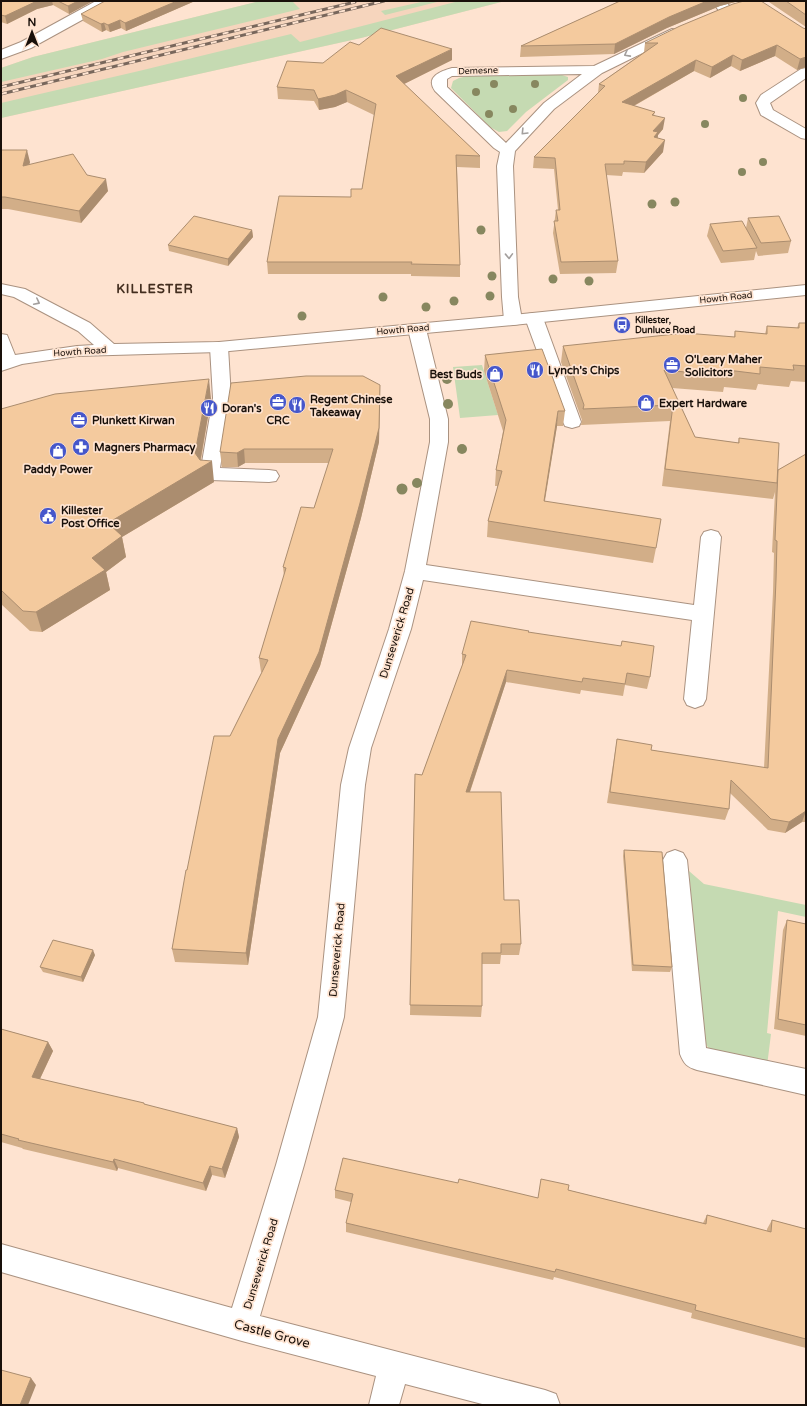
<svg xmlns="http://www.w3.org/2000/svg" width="807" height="1406" font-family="'Varela Round',sans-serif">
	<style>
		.built { fill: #f6d5bd }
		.green { fill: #c5dab2 }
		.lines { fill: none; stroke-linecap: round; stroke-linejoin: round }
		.minor-casing { stroke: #aa9280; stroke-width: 2 }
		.major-casing { stroke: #aa9280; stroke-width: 2 }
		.minor { fill: #fff; fill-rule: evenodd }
		.major { fill: #fff; fill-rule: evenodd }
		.rail-casing { stroke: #78675c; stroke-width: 3 }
		.rail { stroke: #fee3d0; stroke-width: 2; stroke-dasharray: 6; stroke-linecap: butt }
		.tree { fill: #87875f }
		.wall { fill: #d2ae88 }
		.shaded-wall { fill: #ab8d6f }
		.building { fill: #f4ca9e; stroke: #ab8d6f }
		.oneway { stroke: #a39f9d }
		.labels { text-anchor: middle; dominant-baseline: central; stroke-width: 3.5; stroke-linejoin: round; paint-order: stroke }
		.far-street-label { font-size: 9px; fill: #19100a; stroke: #fee3d0 }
		.far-poi-label { font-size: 9px; font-weight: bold; fill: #19100a; stroke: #fee3d0; text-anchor: start }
		.poi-label { font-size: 11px; font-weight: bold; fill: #19100a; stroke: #fee3d0; text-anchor: start }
		.street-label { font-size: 11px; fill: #19100a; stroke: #fee3d0 }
		.far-district-label { font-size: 13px; font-weight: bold; letter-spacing: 1px; fill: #432e1f; stroke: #fee3d0 }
		.near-street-label { font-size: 13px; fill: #19100a; stroke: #fee3d0 }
	</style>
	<rect width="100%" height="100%" fill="#fee3d0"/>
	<path class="built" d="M260,1H505L361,38L1,118V68L33,57Z"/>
	<path class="green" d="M260,1H294L293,2L300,9L123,52L102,59L1,82V68L33,57Z
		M420,1H441L385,15L381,11L421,2Z
		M459,1H505L361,38L1,118V103L139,71L291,34L300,42Z
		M559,74L568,77V80L526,112L507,131L499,132L490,127L451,88L453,81L459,78L472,75Z
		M482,365L498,415L460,418L453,367Z
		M689,871L704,884L806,905V917L778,911L767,1033L771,1034L767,1066L709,1049L704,1041Z"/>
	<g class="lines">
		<defs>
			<path id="minor" d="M96,1H113L111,4L31,48L1,59V50L21,42Z
				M711,1H725L733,10L731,13H721Z
				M672,29L677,30L679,33L677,36L602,73L554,109L515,151L513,166L518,297L522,320L519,324L513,325L507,324L504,320L502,297L497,166L500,152L494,148L435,91C425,77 441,71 452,68L594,66ZM582,74L544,103L506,143L447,87V79L452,76Z
				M806,68V78L770,103L773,110L806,129V139L801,138L761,115L756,103L761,95L801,69Z
				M534,313L540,314L543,318L581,422L579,426L572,428L565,426L563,422L525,318L528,314Z
				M417,324L423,325L426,329L448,419V442L426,565L694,605L701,537L704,532L711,530L718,532L721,537L706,699L703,705L695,708L687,705L684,699L692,620L423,580L411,629L371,748L365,785L344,1017L304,1165L260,1316L545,1390L556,1394L560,1405H486L405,1384L399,1405H369L376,1376L242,1341L1,1272V1244L232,1308L276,1165L318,1017L341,785L349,748L389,629L405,571L430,442V419L408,329L411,325Z
				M219,342L225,343L228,347L231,398L220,468L269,470L276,471L279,476L276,481L269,482L210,480L203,479L200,474L213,398L210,347L213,343Z
				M675,850L683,853L687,860L706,1048L806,1069V1095L697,1070C687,1067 684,1064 680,1054L663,860L667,853Z"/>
			<path id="major" d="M1,284L25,289L90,323L114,344L219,342L513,315L806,285V295L513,325L219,352L77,356L22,364L1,371V334L7,335L15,355L77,346L94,345L78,331L14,297L1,294Z"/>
		</defs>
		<use href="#minor" class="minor-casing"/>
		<use href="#major" class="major-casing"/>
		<use href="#minor" class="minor"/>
		<use href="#major" class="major"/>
		<defs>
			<path id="rail" d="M1,87L355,2
				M1,94L384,1"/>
		</defs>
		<use href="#rail" class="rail-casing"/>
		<use href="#rail" class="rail"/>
	</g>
	<g class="tree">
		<circle cx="494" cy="84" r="4"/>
		<circle cx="535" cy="84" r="4"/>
		<circle cx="476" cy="92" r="4"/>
		<circle cx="743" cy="98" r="4"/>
		<circle cx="513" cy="109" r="4"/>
		<circle cx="489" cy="114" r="4"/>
		<circle cx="705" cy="124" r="4"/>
		<circle cx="763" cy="162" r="4"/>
		<circle cx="742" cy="172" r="4"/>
		<circle cx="675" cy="202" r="4.5"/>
		<circle cx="652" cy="204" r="4.5"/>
		<circle cx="481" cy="230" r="4.5"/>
		<circle cx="492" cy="276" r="4.5"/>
		<circle cx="553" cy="279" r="4.5"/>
		<circle cx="589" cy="281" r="4.5"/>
		<circle cx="490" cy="296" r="4.5"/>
		<circle cx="383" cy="297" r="4.5"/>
		<circle cx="454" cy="301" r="4.5"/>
		<circle cx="426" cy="307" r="4.5"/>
		<circle cx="302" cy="316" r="4.5"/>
		<circle cx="447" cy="379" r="5"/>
		<circle cx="448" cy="404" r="5"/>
		<circle cx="462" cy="449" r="5"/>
		<circle cx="417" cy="483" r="5"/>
		<circle cx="402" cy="489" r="5.5"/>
	</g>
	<path class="wall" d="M1,1H93L69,14L53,5L37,9L7,24L1,22Z
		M195,1L126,31L121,28L110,32L106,30L102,32L83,21L81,14Z
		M620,1H739L720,6L667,28L614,54L520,57L521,46Z
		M769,1H806V27L769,2Z
		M803,28L806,29V67L797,70L775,56L740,71L731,66L710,78L694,71L634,106L655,112L654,115L663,129L658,135L657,138L663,152L644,173L623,172L622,176L606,175L618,261L616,273L560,274L553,233L556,210H558L554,169L533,168L534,157L598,93L599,84L644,52L645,43Z
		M359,45L452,60L404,84L480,156V168L457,167L460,265V277L411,276V274H268L267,262L351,197L362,189L374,115L347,102L335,107L319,110L314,101L278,99L277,87L323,63Z
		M1,150L30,162L29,164L87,175L108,191L81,223L8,209H1Z
		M748,218L791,241L788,253L758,256L756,251L754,260L721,263L707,236L710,224L746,228Z
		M252,230L253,237L228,266L169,251L168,245Z
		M799,323H806V382L791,381L789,387L758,384L756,390L724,387L723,392L672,388L695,437L738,443L739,438L778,473V470L806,454V822H802L785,833L768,830L730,793L729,809L725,820L607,803L617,739L651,750L764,768L773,592L774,553L772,552L775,492L773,499L662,486L670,421L581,425L582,420L561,362L563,346L734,337L735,331L765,334L767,326L797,328Z
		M485,355L565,411L563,426H557L545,501L656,548L653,563L487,537L488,521L498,486H495L496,470L503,431L484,371Z
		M380,385L379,442L361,518L320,666L280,753L248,965L175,962L172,949L187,870L230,736L262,672H261L259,658L284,576L283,567L314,508L329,463H245L238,467H222L220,452Z
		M211,399L201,460L214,482L122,537L126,557L106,572L110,590L42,632L30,631L1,604V409Z
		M528,632L650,677L647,689L625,685L623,696L581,690L580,694L506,682L470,792L504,900L521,944L519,955H501L500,964H482V1006L481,1017L410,1015L415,774L422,775L462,666V654Z
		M624,850L672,967L670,972L632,971L623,856Z
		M787,920L806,924V1036L774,1029L783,930Z
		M95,955L83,982L43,972L40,967Z
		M1,1029L48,1042L53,1051L40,1079L237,1128L239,1137L225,1178L212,1175L206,1191L118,1168L117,1171L23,1149L22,1148L1,1142Z
		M458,1183L538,1198L568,1190L703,1223L707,1215L767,1231V1229L772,1220L806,1229V1348L691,1318L692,1313L554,1277L553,1280L346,1232V1223L351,1202L335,1198V1190Z"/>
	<path class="shaded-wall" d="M35,1H52L53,5L37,9L7,24L5,16Z
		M78,1H93L69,14L68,6Z
		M177,1H195L126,31L125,23Z
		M707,1H739L720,6L667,28L614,54L615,44L669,17Z
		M120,20L121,28L110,32L108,25Z
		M104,23L106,30L102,32L101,24Z
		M777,45L775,56L740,71L742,60Z
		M452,49V60L396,88V76Z
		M733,55L731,66L710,78L712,67Z
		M806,57V67L797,70L800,59Z
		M696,60L694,71L621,113L622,102Z
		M346,90L347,102L335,107L319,110L318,99Z
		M665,118L663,129L658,135L657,144L652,148L653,131Z
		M665,140L663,152L644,173L646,162Z
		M27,150L30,162L26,178L23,166Z
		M106,179L108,191L81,223L79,211Z
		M252,230L253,237L228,266V259Z
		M209,379L211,399L199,468L212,461L214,482L122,537L126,557L106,572L110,590L42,632L36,612L92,558L108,523L195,453Z
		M380,385L379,442L361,518L320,666L280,753L248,965L246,953L278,739Z
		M558,411L557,426L542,516L544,501Z
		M244,449L245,463L238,467L237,453Z
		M507,670L506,682L466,803V792Z
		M806,811L802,822L785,833L789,822Z
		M93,950L95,955L83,982L81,977Z
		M48,1042L53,1051L36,1087L32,1077Z
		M237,1128L239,1137L225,1178L222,1169Z
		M114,1159L118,1168L117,1171L113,1162Z
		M210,1166L212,1175L206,1191L203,1183Z
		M31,1378L36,1385L28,1405H20Z"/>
	<path class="building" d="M1,1H37L5,16L1,15Z
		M58,1H78L68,6Z
		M105,1H177L125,23L120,20L108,25L104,23L101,24L81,14Z
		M620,1H707L669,17L615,44L521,46Z
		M744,1H761L803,28L806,29V57L800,59L777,45L742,60L733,55L712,67L696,60L622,102L655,112L652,115L665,118L653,131L658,132L654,137L665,140L646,162L624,161V164H605L618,261L561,262L554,221H558L556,210H560L555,158L534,157L605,86L599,84L658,43H645L680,26L733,4Z
		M786,1H806V15Z
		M381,28L452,49L396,76L480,156L456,155L460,265L411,264L412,262H267L279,196L351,197V189H362L376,104L346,90L335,95L318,99L314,90L277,87L287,61L323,63L350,42L359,45Z
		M1,150H27L23,166L73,154L87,175L106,179L79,211L5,197H1Z
		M194,216L252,230L228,259L168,245Z
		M779,216L791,241L761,243L748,218Z
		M742,221L757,248L723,251L710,224Z
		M799,323H806V366L793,365L794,370L760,367V374L727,370V376L664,370L695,437L739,443V438L779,443L777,483L665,469L673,405L583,409L584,405L563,346L685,333L735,337V331L767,334V326L799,328Z
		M542,349L565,411H558L544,501L661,519L656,548L488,521L502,471L496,470L506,420L485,355Z
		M306,376H363L380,385L379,428L360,503L319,652L278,739L246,953L172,949L186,870H187L214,736H230L268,660L259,658L286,568L283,567L301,507L314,508L333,449H244L237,453L220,452L231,383Z
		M209,379L195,453L200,460L212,461L108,523L122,536L92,558L105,570L36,612L23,611L1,590V409L55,394Z
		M806,454V811L789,822L771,819L731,780L729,809L610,792L617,739L652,745L651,750L768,768L776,580L777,541L775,540L778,470Z
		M471,621L529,631L528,632L621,646L622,641L654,646L650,677L627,673L625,684L583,678L582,682L507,670L466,792H501L504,900H519L521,944H501V953H482V1006L410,1005L415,774L422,775L466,655L462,654Z
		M624,850L662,852L672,967L633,965Z
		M787,920L806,924V1025L778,1019Z
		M53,940L93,950L81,977L40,967Z
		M1,1029L48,1042L32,1077L144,1103V1104L237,1128L222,1169L210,1166L203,1183L114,1159L113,1162L18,1140L19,1139L1,1134Z
		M343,1158L458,1183L459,1179L538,1198L541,1179L569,1185L568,1190L706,1224L707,1215L771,1232L772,1220L806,1229V1339L695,1310L696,1305L556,1269L555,1272L346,1223L353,1194L335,1190Z
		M1,1370L31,1378L20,1405H1Z"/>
	<defs><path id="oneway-chevron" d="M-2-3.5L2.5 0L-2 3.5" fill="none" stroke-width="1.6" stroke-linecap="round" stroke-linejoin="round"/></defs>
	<g class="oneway">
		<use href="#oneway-chevron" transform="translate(627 54) rotate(152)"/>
		<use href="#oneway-chevron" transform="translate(524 132) rotate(134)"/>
		<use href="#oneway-chevron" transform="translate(509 256) rotate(88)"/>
		<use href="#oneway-chevron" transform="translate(37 302) rotate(27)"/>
	</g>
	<defs>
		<symbol id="bus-disc" viewBox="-11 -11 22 22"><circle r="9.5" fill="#4657cb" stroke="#fee3d0"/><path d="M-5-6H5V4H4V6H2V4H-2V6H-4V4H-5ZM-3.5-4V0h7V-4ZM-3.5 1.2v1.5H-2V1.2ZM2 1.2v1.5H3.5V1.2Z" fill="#fff"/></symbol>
		<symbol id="office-disc" viewBox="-11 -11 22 22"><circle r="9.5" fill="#4657cb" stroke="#fee3d0"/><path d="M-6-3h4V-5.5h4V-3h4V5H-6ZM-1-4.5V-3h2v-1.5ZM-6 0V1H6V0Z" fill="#fff"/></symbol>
		<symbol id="restaurant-disc" viewBox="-11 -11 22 22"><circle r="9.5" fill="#4657cb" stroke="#fee3d0"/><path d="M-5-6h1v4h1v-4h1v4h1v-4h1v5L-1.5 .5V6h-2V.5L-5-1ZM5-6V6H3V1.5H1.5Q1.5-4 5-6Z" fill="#fff"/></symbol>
		<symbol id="shop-disc" viewBox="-11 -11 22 22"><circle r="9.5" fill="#4657cb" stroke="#fee3d0"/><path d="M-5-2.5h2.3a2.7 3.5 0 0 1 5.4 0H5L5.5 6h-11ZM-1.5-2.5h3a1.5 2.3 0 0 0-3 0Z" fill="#fff"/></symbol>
		<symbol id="pharmacy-disc" viewBox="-11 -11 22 22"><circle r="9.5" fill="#4657cb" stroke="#fee3d0"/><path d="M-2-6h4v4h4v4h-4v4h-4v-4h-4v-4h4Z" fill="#fff"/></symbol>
		<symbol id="civic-disc" viewBox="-11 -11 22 22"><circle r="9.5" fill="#4657cb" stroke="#fee3d0"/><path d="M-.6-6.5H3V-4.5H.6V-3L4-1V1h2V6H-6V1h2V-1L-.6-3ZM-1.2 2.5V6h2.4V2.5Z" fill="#fff"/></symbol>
	</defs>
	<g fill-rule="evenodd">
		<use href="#bus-disc" x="612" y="315" width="20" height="20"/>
		<use href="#office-disc" x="662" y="355" width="20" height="20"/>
		<use href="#restaurant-disc" x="525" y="360" width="20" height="20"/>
		<use href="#shop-disc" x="485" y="364" width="20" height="20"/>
		<use href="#office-disc" x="268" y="392" width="20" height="20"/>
		<use href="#shop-disc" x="636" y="393" width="20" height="20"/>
		<use href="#restaurant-disc" x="287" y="395" width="20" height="20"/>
		<use href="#restaurant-disc" x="199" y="398" width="20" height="20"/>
		<use href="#office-disc" x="69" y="410" width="20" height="20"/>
		<use href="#pharmacy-disc" x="71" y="437" width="20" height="20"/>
		<use href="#shop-disc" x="48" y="441" width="20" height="20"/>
		<use href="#civic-disc" x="38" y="506" width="20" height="20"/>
	</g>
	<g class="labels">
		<g class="far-street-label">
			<text transform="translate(478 71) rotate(-2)">Demesne</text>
			<text transform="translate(726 298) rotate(-6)">Howth Road</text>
			<text transform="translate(403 330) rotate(-5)">Howth Road</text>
			<text transform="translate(80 352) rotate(-4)">Howth Road</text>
		</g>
		<g class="far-poi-label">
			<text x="635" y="320">Killester,<tspan x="635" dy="10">Dunluce Road</tspan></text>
		</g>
		<g class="poi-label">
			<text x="685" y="359">O'Leary Maher<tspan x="685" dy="13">Solicitors</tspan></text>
			<text x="548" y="370">Lynch's Chips</text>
			<text x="482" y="374" text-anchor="end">Best Buds</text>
			<text x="310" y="399">Regent Chinese<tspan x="310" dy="13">Takeaway</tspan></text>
			<text x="659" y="403">Expert Hardware</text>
			<text x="222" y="408">Doran's</text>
			<text x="92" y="420">Plunkett Kirwan</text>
			<text x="278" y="420" text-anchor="middle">CRC</text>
			<text x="94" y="447">Magners Pharmacy</text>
			<text x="58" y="469" text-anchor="middle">Paddy Power</text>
			<text x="61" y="510">Killester<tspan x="61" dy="13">Post Office</tspan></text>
		</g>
		<g class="street-label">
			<text transform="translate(397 633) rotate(-73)">Dunseverick Road</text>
			<text transform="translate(337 950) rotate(-85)">Dunseverick Road</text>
			<text transform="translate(261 1264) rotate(-73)">Dunseverick Road</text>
		</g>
		<g class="far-district-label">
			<text x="155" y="289">KILLESTER</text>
		</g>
		<g class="near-street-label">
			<text transform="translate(272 1334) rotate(15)">Castle Grove</text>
		</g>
	</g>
	<rect width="807" height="1406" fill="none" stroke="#19100a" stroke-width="4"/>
	<g transform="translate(32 32)" stroke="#fee3d0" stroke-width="3" paint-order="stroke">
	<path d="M0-3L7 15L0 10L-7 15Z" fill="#19100a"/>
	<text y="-6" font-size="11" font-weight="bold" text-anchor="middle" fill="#19100a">N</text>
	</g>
</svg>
